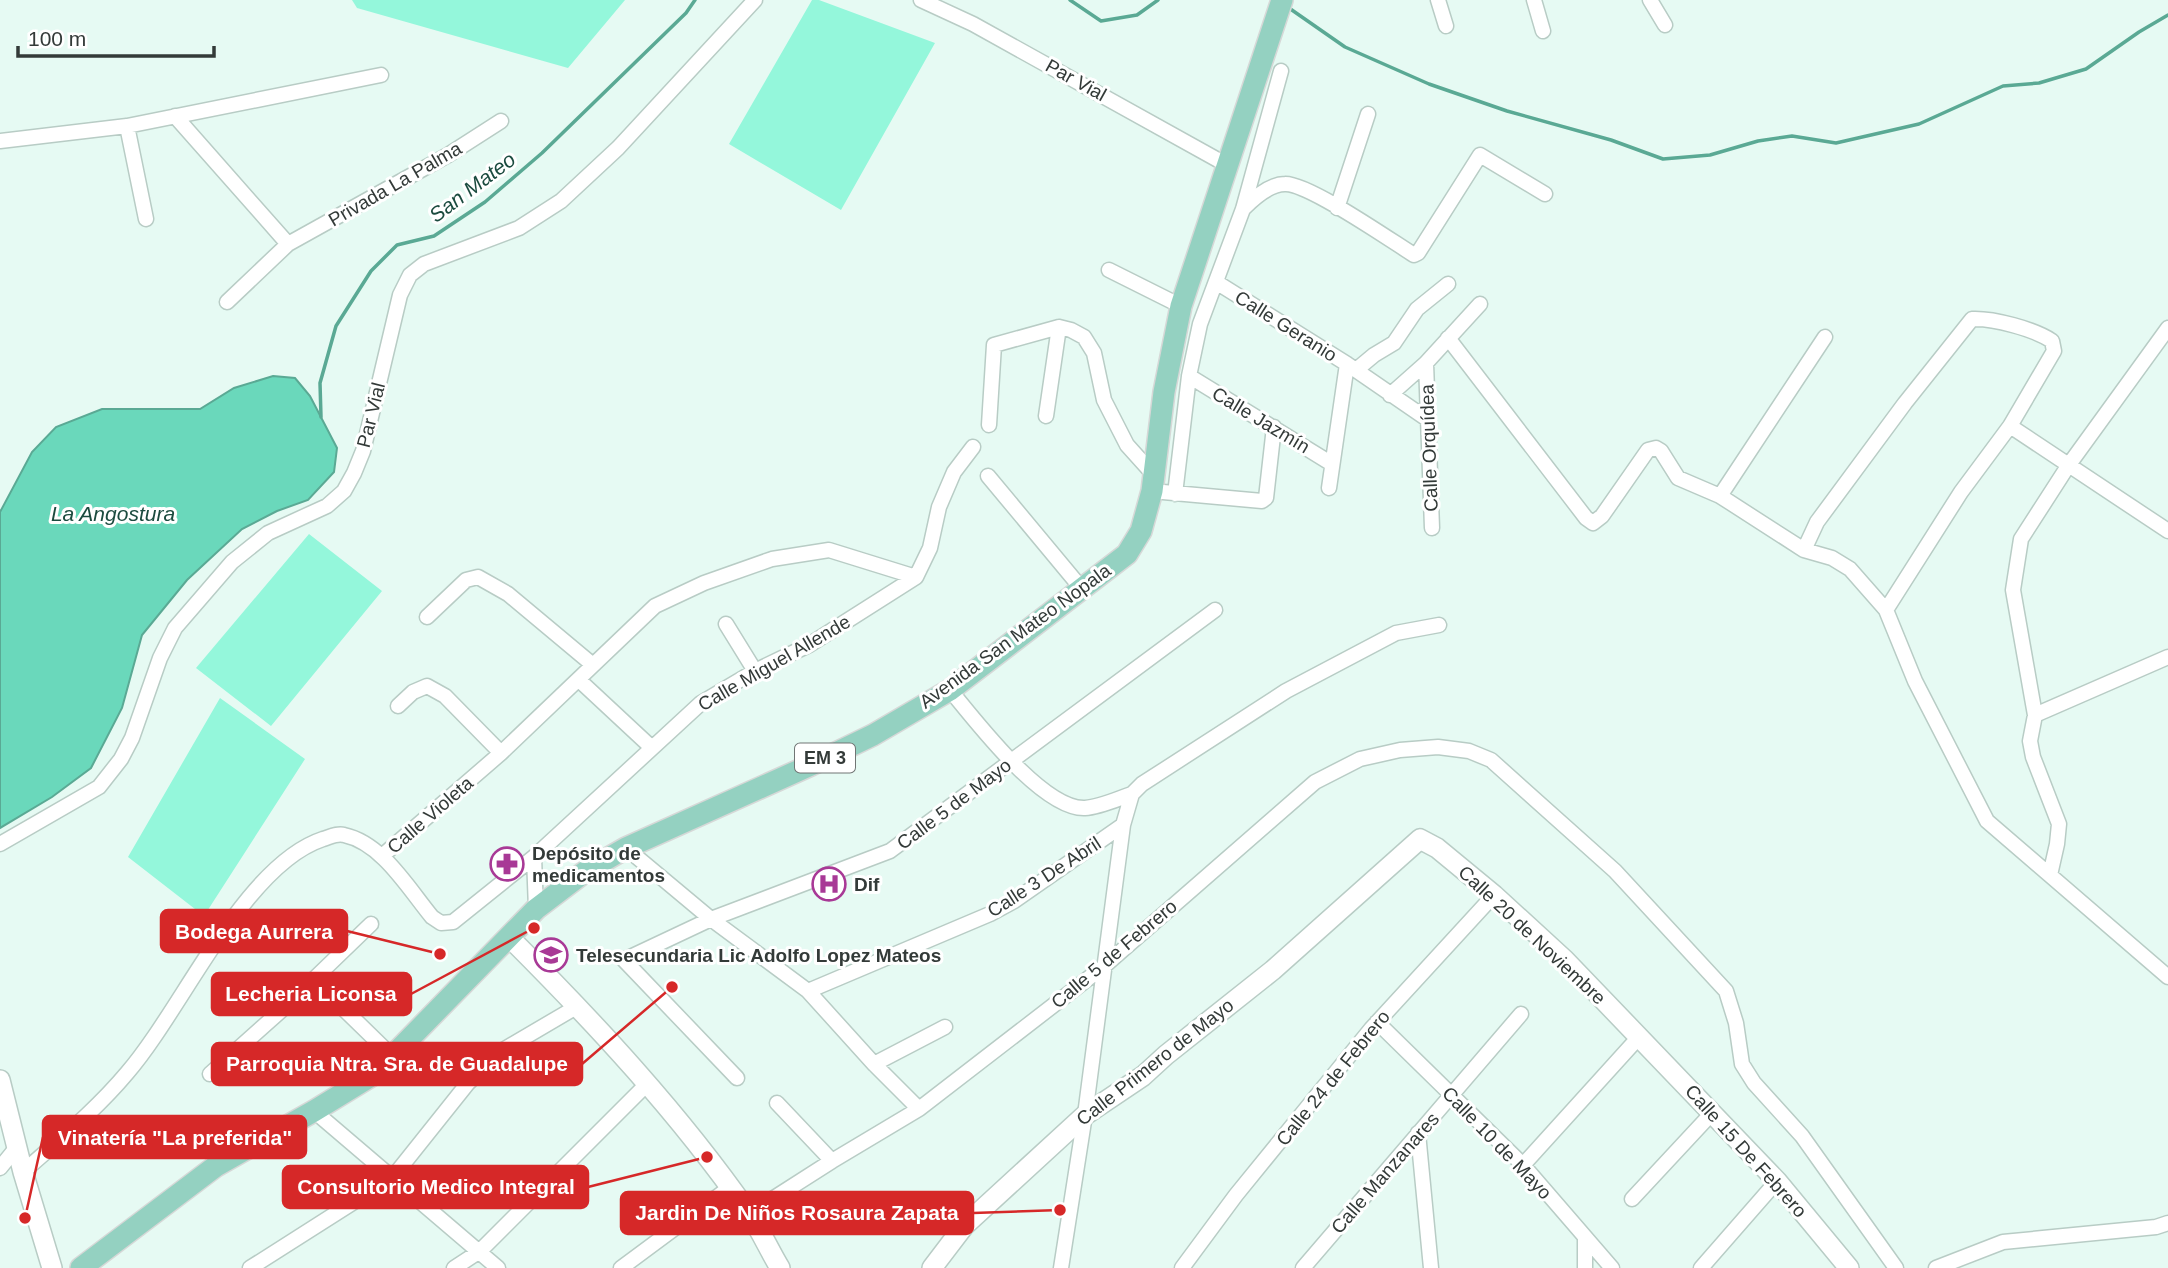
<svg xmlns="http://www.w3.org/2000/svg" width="2168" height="1268" font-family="Helvetica,sans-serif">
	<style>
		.green { fill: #94f7db }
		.water { fill: #6ad8bb; stroke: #5aa994; stroke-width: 2 }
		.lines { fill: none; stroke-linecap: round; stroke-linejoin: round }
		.stream { stroke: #5aa994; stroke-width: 3.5 }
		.street-casing { stroke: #b8ccc5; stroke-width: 17 }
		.secondary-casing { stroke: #b8ccc5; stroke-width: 22 }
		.primary-casing { stroke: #d6d8d7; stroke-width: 24 }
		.street { stroke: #fff; stroke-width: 14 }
		.secondary { stroke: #fff; stroke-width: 19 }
		.primary { stroke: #94d1c1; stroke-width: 21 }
		.labels { text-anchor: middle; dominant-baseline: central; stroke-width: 6; stroke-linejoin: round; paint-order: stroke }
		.shield { fill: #fff; stroke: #707574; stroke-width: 2 }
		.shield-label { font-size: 18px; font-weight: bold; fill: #333a38 }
		.street-label { font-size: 19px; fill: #333a38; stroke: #fff }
		.poi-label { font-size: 19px; font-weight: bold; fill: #333a38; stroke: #fff; text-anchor: start }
		.water-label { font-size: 21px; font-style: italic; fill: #1b4b3f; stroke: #fff }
		.leader { fill: none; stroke: #d62828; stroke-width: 2.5 }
		.callout-dot { fill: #d62828; stroke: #fff; stroke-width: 2.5 }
		.callout { fill: #d62828; stroke: #d62828; stroke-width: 2.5 }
		.callout-label { font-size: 21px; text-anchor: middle; font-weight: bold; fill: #fff }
	</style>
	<rect width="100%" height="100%" fill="#e6faf3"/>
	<path class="green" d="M352,0H625L568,68L357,8Z
		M812,0H819L935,43L841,210L729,144Z
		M309,534L382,591L271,726L196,668Z
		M220,698L305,759L204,916L128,857Z"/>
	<path class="water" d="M273,376L295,378L310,396L337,448L334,472L308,500L277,511L242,529L187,580L142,635L122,708L91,768L52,797L0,828V512L32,452L56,427L102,409H200L234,388Z"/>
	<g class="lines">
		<path class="stream" d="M1070,0L1101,21L1137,15L1158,0
			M1289,8L1345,47L1429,84L1507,111L1611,140L1663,159L1710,155L1758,141L1792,136L1836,143L1919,124L2003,86L2039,83L2086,69L2139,32L2168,15
			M321,417L320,383L336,326L371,271L397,245L434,236L485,202L542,153L686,13L695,0"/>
		<defs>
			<path id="street" d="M921,0L973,24L1227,165
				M1438,0L1446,26
				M1534,0L1543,31
				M1650,0L1665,25
				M175,116L288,244
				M127,126L146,219
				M0,141L127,126L381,75
				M1244,208C1254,198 1270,184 1285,184C1308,183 1390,240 1414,255L1418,253L1480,155L1545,194
				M1337,208L1368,114
				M1109,270L1181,306
				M1216,282L1347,364L1427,419
				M227,302L288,244L448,155L501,121
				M1448,338L1586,518L1593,523L1602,516L1648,450L1656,448L1661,451L1678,478L1720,496L1804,550L1832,558L1850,569L1886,610
				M1356,370L1374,355L1394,343L1417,309L1448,284
				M1189,376L1332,464
				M1390,395L1426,363
				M1046,416L1059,327
				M989,425L994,345L1059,327L1071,330L1084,337L1094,353L1104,400L1127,445L1154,475
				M2010,426L2168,531
				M988,476L1082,589
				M1329,488L1347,364
				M1152,491L1262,501L1266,498L1274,427
				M1175,494L1189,376L1200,324L1243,209L1281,71
				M1720,496L1825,337
				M1432,528L1426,363L1480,304
				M1804,550L1817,522L1905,403L1972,319C1993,318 2034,329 2052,341L2054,351L2010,426L1961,492L1886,610L1915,681L1987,821L2168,977
				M427,617L466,580L478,577L508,594L593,665
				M726,624L755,671
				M579,680L651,747
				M950,690C975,720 1043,810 1085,808C1100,807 1117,799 1132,794
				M398,706L413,692L427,686L445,696L501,753
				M2035,715L2013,590L2021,539L2068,466L2168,328
				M0,844L99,787L121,759L132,738L160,658L175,628L232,562L268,533L327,506L344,491L354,473L363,451L400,295L410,275L424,264L519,228L561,201L618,148L755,0
				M626,848L711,919L808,991L874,1064L919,1109
				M382,856L501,753L655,606L704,583L772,559L829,550L916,577
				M534,857L536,909
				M2050,875L2057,844L2059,824L2033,757L2030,741L2035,715L2168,657
				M314,980L393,1057
				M808,991L990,914L1014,901L1123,825
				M1377,1022L1523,1165L1612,1268
				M874,1064L945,1027
				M210,1074L285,1007L371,924
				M737,1078L624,960L711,919L890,851L1215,610
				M777,1103L832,1161
				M314,1111L498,1268
				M1418,1133L1431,1268
				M1523,1165L1639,1037
				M0,1168L17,1147
				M23,1172C59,1140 96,1110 127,1073C182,1010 244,865 323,839C330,837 337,833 344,835C382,843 408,888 432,917L441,923L453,922L534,857L701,703L755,671L809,645L916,577L930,548L939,507L954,472L973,447
				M1632,1199L1713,1112
				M749,1214L832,1161L919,1109L1103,967L1315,782L1360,759L1400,750L1438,747L1469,751L1491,760L1615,871L1726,991L1736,1023L1742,1064L1754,1083L1802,1136L1896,1268
				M250,1268L393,1177L468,1083L503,1050L578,1006
				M454,1268L480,1251L648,1083
				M621,1268L729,1188
				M1061,1268L1085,1115L1123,825L1132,794L1142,784L1286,691L1396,633L1439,625
				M1182,1268L1236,1195L1371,1029L1494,895
				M1303,1268L1521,1014
				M1585,1268V1239
				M1701,1268L1777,1181
				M1936,1268L2003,1242L2156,1227L2168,1223"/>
			<path id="secondary" d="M509,937C595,1023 678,1112 748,1212C760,1229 769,1250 780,1268
				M0,1080L23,1172L52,1268
				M932,1268L964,1226L1085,1115L1143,1076L1166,1055L1273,970L1420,839L1437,848L1494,895L1565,960L1777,1181L1849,1268"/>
			<path id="primary" d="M81,1268L216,1166L314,1111L376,1073L536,909L586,871L626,848L811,765L873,735L950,690L1127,554L1141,531L1152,491L1164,392L1181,306L1282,0"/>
		</defs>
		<use href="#street" class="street-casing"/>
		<use href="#secondary" class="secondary-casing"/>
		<use href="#primary" class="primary-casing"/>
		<use href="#street" class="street"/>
		<use href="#secondary" class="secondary"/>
		<use href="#primary" class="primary"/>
	</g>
	<defs>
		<symbol id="pharmacy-ring" viewBox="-11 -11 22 22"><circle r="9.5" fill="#fff" stroke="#a83996" stroke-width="1.5"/><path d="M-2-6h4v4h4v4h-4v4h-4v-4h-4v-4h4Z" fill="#a83996"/></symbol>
		<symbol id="hospital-ring" viewBox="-11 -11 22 22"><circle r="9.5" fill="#fff" stroke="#a83996" stroke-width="1.5"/><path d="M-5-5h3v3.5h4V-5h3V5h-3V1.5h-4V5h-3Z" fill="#a83996"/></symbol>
		<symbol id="school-ring" viewBox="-11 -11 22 22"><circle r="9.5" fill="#fff" stroke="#a83996" stroke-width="1.5"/><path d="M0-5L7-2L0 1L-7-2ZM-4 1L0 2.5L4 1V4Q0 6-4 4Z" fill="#a83996"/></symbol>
	</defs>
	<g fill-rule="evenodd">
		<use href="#pharmacy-ring" x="488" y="845" width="38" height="38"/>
		<use href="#hospital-ring" x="810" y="865" width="38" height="38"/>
		<use href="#school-ring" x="532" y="936" width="38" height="38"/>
	</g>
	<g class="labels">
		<rect class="shield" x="795" y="743.5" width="60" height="29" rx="5"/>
		<g class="shield-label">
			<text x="825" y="758">EM 3</text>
		</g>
		<g class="street-label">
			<text transform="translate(1076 80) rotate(29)">Par Vial</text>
			<text transform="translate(395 184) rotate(-30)">Privada La Palma</text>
			<text transform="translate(1286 326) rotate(32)">Calle Geranio</text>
			<text transform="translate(371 415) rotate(-76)">Par Vial</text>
			<text transform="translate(1261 420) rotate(31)">Calle Jazmín</text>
			<text transform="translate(1429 448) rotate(-92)">Calle Orquídea</text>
			<text transform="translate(1015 636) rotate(-36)">Avenida San Mateo Nopala</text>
			<text transform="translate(774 663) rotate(-30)">Calle Miguel Allende</text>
			<text transform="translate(954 804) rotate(-37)">Calle 5 de Mayo</text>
			<text transform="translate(430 815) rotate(-41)">Calle Violeta</text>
			<text transform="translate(1044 877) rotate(-33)">Calle 3 De Abril</text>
			<text transform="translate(1532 935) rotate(43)">Calle 20 de Noviembre</text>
			<text transform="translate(1114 954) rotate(-40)">Calle 5 de Febrero</text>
			<text transform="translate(1155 1062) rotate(-38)">Calle Primero de Mayo</text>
			<text transform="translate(1333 1078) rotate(-51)">Calle 24 de Febrero</text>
			<text transform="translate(1497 1143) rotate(46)">Calle 10 de Mayo</text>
			<text transform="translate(1746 1151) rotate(48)">Calle 15 De Febrero</text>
			<text transform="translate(1385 1173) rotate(-49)">Calle Manzanares</text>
		</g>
		<g class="poi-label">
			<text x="532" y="853">Depósito de<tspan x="532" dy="22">medicamentos</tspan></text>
			<text x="854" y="884">Dif</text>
			<text x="576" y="955">Telesecundaria Lic Adolfo Lopez Mateos</text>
		</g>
		<g class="water-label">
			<text transform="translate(472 187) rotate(-37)">San Mateo</text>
			<text x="113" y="513">La Angostura</text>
		</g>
	</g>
	<path class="leader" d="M440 954L347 931M534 928L411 994M672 987L582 1064M25 1218L43 1137M707 1157L588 1187M1060 1210L973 1213"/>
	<g class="callout-dot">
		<circle cx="440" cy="954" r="7"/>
		<circle cx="534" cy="928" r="7"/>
		<circle cx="672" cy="987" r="7"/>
		<circle cx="25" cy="1218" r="7"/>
		<circle cx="707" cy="1157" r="7"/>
		<circle cx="1060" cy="1210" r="7"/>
	</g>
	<g class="callout">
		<rect x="161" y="910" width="186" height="42" rx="7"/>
		<rect x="212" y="973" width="199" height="42" rx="7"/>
		<rect x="212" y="1043" width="370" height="42" rx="7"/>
		<rect x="43" y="1116" width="263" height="42" rx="7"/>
		<rect x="283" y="1166" width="305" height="42" rx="7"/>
		<rect x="621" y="1192" width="352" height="42" rx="7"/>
	</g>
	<g class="callout-label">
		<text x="254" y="939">Bodega Aurrera</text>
		<text x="311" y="1001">Lecheria Liconsa</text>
		<text x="397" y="1071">Parroquia Ntra. Sra. de Guadalupe</text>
		<text x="175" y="1145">Vinatería "La preferida"</text>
		<text x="436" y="1194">Consultorio Medico Integral</text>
		<text x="797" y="1220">Jardin De Niños Rosaura Zapata</text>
	</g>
	<path d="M18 46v10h196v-10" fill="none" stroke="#333a38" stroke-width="3.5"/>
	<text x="28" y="46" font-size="21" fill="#333a38" stroke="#ffffff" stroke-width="5" paint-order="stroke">100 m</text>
</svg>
